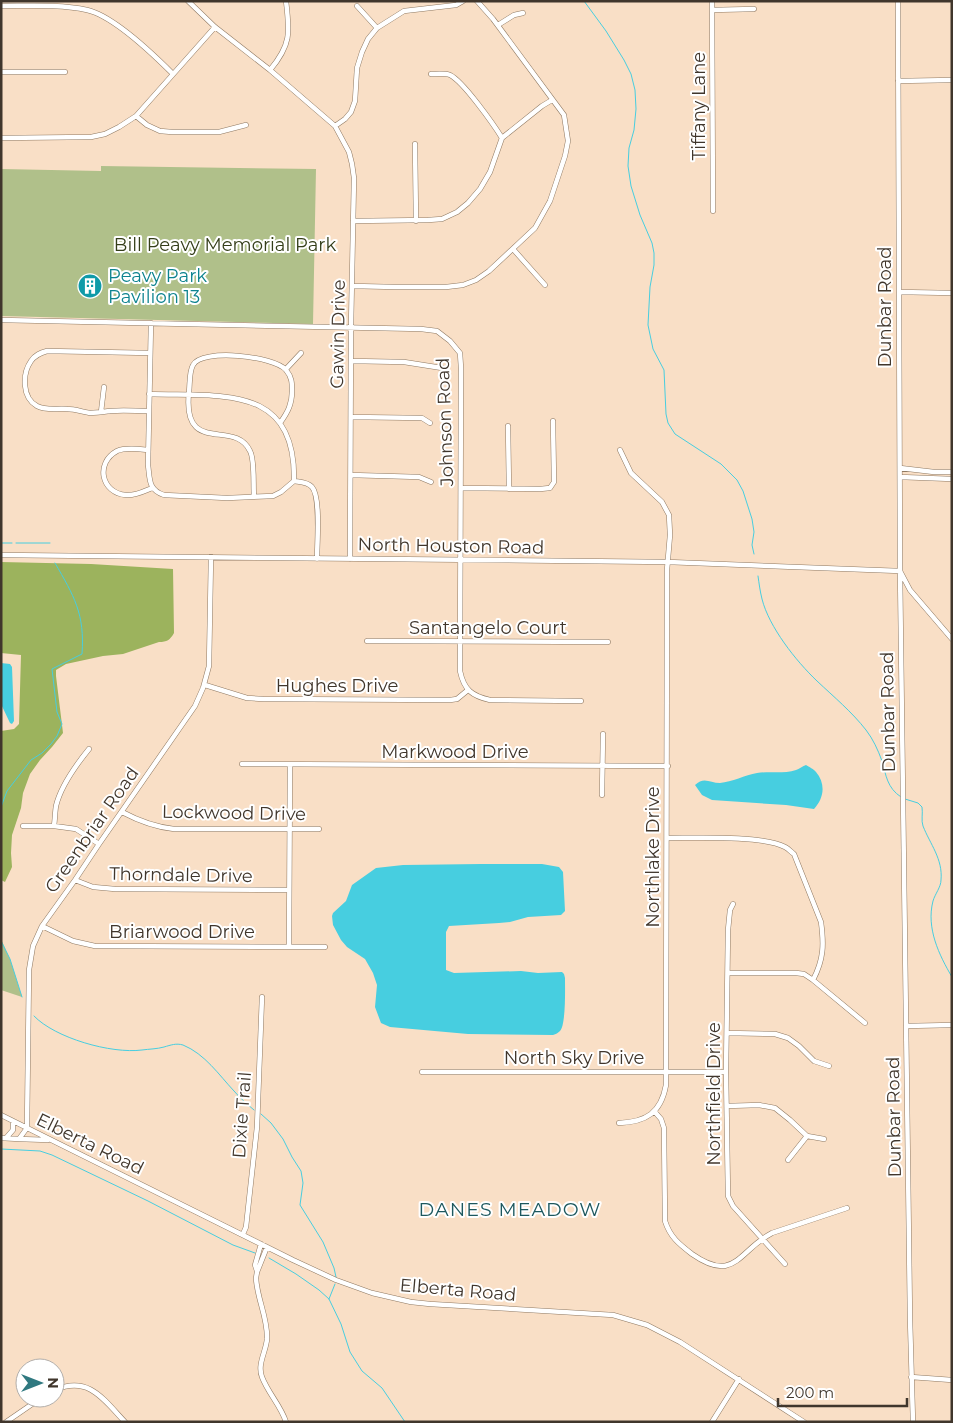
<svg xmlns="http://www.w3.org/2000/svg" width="953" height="1423" font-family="Montserrat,sans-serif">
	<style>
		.green { fill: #b0c08a }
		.forest { fill: #9cb35d }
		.water { fill: #47cee0 }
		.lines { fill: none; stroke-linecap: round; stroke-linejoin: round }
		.stream { stroke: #47cee0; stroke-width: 1 }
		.minor-casing { stroke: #8f7962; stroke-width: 5.5 }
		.minor { stroke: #fff; stroke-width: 4.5 }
		.labels { text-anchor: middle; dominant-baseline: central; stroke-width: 4; stroke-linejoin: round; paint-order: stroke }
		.street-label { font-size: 18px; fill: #40362c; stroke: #fff }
		.park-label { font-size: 18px; fill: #343e19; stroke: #fff }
		.culture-label { font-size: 18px; fill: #0d838f; stroke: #fff; text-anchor: start }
		.neighbourhood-label { font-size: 19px; letter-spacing: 1px; fill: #1d585e; stroke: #fff }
	</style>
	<rect width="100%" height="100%" fill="#f9dfc6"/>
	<path class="green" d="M101,166L316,169L313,324L1,316V169L101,171Z
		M1,939L10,959L22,997L1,990Z"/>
	<path class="forest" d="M1,562L91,564L173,569L174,633C170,640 167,642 159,642L123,654L103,656L66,664L56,670V676L63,733L52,747L40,760L30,774L23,793L21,808L12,835L11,853L12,867L5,882L1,880V731L14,729L19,724L21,655L1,653Z"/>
	<path class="water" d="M1,663L10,664L12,667L14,721L12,724L10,723L1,704Z
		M806,765C809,767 814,769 816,772C826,784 824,798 814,809L786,805L712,800L702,795L695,785C704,776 710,783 720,783C732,782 745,775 757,773C770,771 784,774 796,770C799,769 803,766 806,765Z
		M481,864H542L559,867L563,872L565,911L561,915L528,917L510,922L499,923L449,926L446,932V970L454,973L521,971L538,973L562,972L564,974L565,978C565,988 566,1025 560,1031C558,1033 556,1034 553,1035L468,1034L390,1027L381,1023L375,1007L377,985L373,973L365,959L347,947L341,940L333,925L332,916L333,913L346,901L352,885L376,868L403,865Z"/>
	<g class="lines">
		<path class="stream" d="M584,1L606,31L624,60L631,74L635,90L636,109L634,130L629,148L628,166L631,186L640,215L652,243L654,253V265L650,287L648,325L653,349L664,370L666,414L668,423L675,434L721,464L737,480L743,491L752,519L754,532L752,545L754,554
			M1,543H12
			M16,543H50
			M758,576C759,583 760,591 762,599C769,627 796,661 817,681C834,697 852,712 866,730C873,739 878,750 882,761C886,775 887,788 901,797
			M905,799L918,803L922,807C923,813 921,821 923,826C930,844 943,859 941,880C941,887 935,894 933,901C926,928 939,955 952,977
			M1,807L7,791L31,760L42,753L51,744L57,736L62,724L57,712L52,669L82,654C85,614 74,596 55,563
			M1,941L10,959L22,997
			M34,1016C55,1038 111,1054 142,1050C149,1049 157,1049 164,1047C171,1045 176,1043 183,1045C205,1054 219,1075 234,1091C240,1098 247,1104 254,1110
			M261,1114L271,1123L283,1139L292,1157L301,1171L303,1183L300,1205L323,1242L334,1268L336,1277
			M1,1149L40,1151L52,1155L148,1201L233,1245L255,1253
			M269,1258L296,1274L319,1290L329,1299L341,1324L350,1352L362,1371L382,1388L405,1422
			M329,1299L335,1284"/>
		<defs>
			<path id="minor" d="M188,1L215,27L270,70L335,126L349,152L352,164L354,178L351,327L350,559
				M712,1L713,211
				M898,1L900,571L910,1319L913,1422
				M1,6C27,6 61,4 87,10C114,16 153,54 173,74
				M357,6L377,28
				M712,10L754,9
				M498,25L514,15L523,13
				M270,70C291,45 290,33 286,1
				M1,72H65
				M431,74C437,74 445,73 450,75C463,81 494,125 502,138
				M898,81L952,80
				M136,116L147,125L160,131L172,132H219L246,125
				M335,126L345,119L351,112L355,101L357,68L362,52L368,39L377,28L404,11L456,5L463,1
				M1,138L91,137L105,134L119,127L136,116L215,27
				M415,144L416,221
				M353,221L428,220L442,219L457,212L468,203L480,189L490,172L502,138L542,106L552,100
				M513,249L545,285
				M353,286L395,287H446L463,285L476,280L489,271L535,228L550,201L565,156L568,141L564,115L493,19L477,1
				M899,292L952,293
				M1,320L421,329L437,331L450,341L460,353L461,368L460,671C464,690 472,696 490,700L581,701
				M151,323L148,465C150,479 148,490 164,495L227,498L273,496L281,492L294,481C300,482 308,482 312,487C321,497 317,544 317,559
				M352,361L404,362L442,368
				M286,369L301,353
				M149,394C221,397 296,383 294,481
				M149,411C136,411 123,410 110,411C103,412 97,413 90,413C83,412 75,409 67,409C57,408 47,411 37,406C22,398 22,374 31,361C35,355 40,353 47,351L150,353
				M101,412L104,387
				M351,417L422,418L430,423
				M508,426L509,489
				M148,450C139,449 126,447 117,451C95,463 101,493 126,495C136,496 144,491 152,488
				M900,468L934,472H952
				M351,475L419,477L431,482
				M900,477L952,479
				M461,488L540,489L550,488L554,482L553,421
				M254,497C253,485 255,460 250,451C235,418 182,457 189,392C190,384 189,372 193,365C202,348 274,356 286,370C292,377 292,383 292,391C292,404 288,412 280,423
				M1,555L668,562L900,571L910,590L952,639
				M367,641L608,642
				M205,685L247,698L263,699L450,700L457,699L468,690
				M242,764L668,766
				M602,795L603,734
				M122,812C139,821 155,827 174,829H319
				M23,826H54L76,829L99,844
				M54,826C55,819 55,812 56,806C61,785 76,765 89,749
				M667,838C696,838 762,835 785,847C789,849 791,852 794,854L821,922C824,944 824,959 813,980
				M75,880L93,887L115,889L289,890
				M733,904L730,910L728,930L726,1072L728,1196L733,1206L785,1264
				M42,926L73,941L95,946L325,947
				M289,947L290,765
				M728,973H796L804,974L813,980L865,1023
				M906,1026L952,1025
				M727,1033L775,1034L788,1038L799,1046L814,1061L829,1066
				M422,1072H726
				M727,1106L759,1105L775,1108L790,1120L807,1136L824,1139
				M654,1111L661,1119L664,1128L665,1221C670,1237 679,1244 692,1254C735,1284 738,1251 772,1233L847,1208
				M1,1115L293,1260L336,1280L372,1293L411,1302L430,1304L613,1315L647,1325L680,1342L804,1422
				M619,1123C646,1122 661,1113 666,1085L667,570L670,535L669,515L662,502L631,473L620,450
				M1,1138L19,1139L27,1128L29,970L33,946L42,926L75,880L99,844L195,706L203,688L209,666L211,557
				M6,1138L13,1130V1121
				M19,1139L48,1140
				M788,1160L807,1136
				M243,1234L246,1227L257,1127L262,997
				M267,1247L257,1272L256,1278C257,1299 268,1318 267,1339C266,1352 257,1364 262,1377C268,1393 281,1406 286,1422
				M257,1271L255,1265L261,1244
				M911,1377L952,1380
				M55,1390C89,1375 104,1400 125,1422
				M6,1422L41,1398
				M712,1422L739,1379"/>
		</defs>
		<use href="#minor" class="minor-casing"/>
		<use href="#minor" class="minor"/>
	</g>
	<defs>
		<symbol id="building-disc" viewBox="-11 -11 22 22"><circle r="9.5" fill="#0f9aa8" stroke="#fff"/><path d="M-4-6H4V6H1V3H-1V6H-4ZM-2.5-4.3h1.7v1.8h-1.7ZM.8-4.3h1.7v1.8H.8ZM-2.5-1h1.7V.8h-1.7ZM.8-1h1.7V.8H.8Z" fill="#fff"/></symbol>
	</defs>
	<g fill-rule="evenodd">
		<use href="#building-disc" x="76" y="272" width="28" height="28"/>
	</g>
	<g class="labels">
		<g class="street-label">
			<text transform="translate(699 106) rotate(-90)">Tiffany Lane</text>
			<text transform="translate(885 307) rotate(-90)">Dunbar Road</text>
			<text transform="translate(338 334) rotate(-89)">Gawin Drive</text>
			<text transform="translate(445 422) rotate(-92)">Johnson Road</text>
			<text transform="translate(451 546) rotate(1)">North Houston Road</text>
			<text x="488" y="628">Santangelo Court</text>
			<text x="337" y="686">Hughes Drive</text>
			<text transform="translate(888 712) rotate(-91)">Dunbar Road</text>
			<text x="455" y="752">Markwood Drive</text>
			<text transform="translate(234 813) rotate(1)">Lockwood Drive</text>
			<text transform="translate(92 830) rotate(-55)">Greenbriar Road</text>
			<text transform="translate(653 857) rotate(-90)">Northlake Drive</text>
			<text transform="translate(181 875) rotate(1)">Thorndale Drive</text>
			<text x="182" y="932">Briarwood Drive</text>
			<text x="574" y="1058">North Sky Drive</text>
			<text transform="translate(714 1094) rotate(-90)">Northfield Drive</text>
			<text transform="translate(242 1115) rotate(-86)">Dixie Trail</text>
			<text transform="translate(894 1117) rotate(-91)">Dunbar Road</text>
			<text transform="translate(90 1144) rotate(26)">Elberta Road</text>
			<text transform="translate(458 1290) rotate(5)">Elberta Road</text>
		</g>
		<g class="park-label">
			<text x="225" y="245">Bill Peavy Memorial Park</text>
		</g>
		<g class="culture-label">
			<text x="108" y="276">Peavy Park<tspan x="108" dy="21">Pavilion 13</tspan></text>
		</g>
		<g class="neighbourhood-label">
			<text x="510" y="1209">DANES MEADOW</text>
		</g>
	</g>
	<rect width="953" height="1423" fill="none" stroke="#40362c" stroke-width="5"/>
	<g transform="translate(40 1383) rotate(90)"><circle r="24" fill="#ffffff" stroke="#b3afab"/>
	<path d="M0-4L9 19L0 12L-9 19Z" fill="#307980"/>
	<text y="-8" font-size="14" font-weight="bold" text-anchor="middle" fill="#40362c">N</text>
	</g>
	<path d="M778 1398v8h129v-8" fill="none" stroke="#40362c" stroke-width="2.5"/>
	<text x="786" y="1398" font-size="15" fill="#40362c" stroke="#ffffff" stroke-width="4" paint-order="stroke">200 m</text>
</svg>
